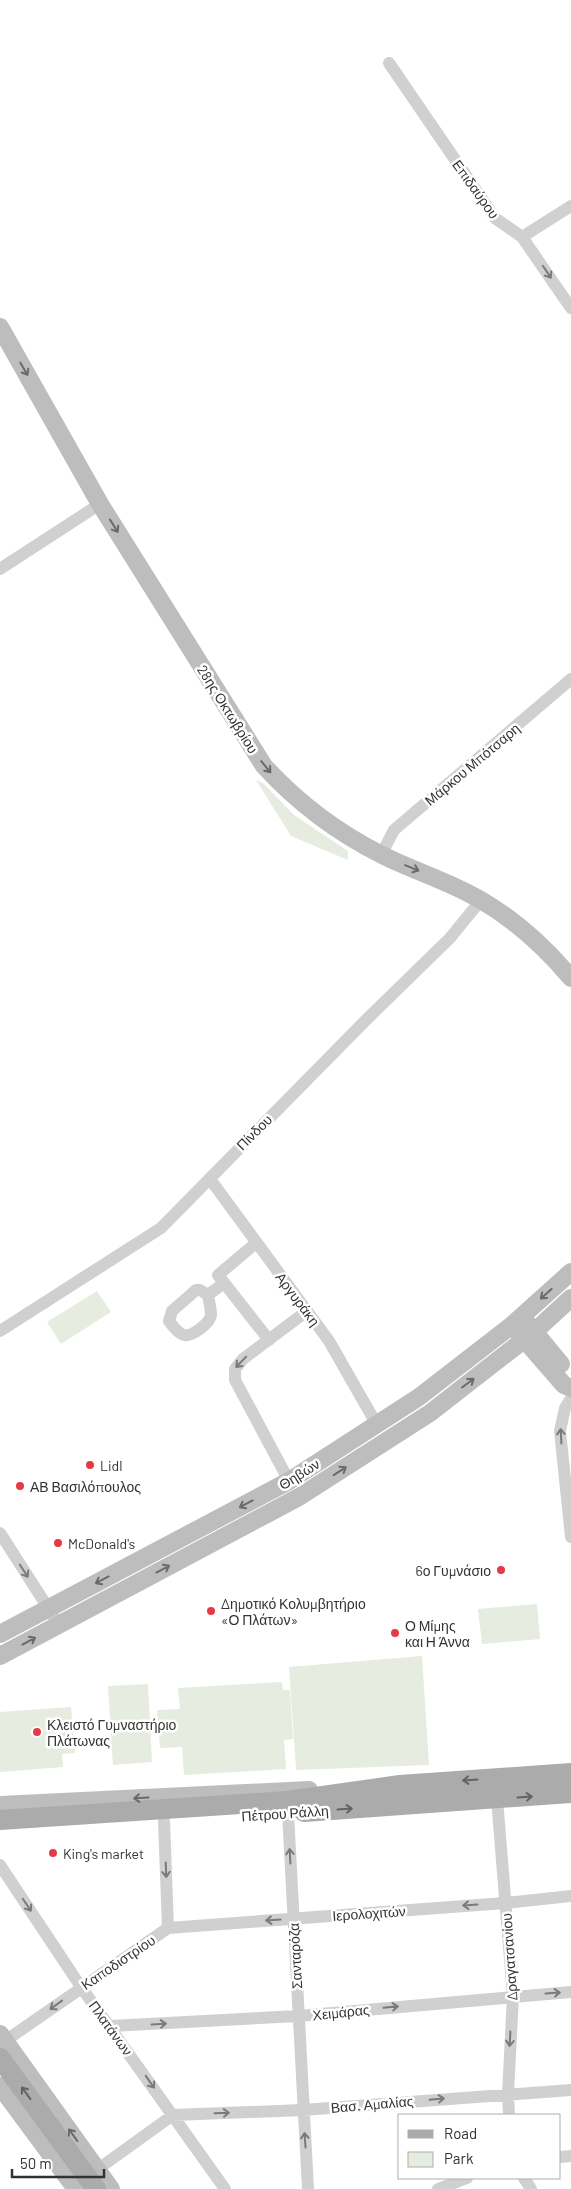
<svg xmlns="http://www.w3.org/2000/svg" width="571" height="2189" font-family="Barlow,sans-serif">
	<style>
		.green { fill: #e6ecdf }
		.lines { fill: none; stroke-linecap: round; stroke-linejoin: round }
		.street { stroke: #d0d0d0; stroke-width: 12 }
		.secondary { stroke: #bdbdbd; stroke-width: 18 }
		.primary { stroke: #ababab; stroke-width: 20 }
		.oneway { stroke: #7a7a7a }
		.oneway2 { stroke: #6a6a6a }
		.oneway3 { stroke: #636363 }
		.poi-dot { fill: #e63946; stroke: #fff; stroke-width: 2 }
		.labels { text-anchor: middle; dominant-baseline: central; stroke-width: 5; stroke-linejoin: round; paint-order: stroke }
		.street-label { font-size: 14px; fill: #333; stroke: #fff }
		.poi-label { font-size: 14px; fill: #333; stroke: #fff; text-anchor: start }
	</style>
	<rect width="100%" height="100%" fill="#fff"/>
	<path class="green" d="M256,780L263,783L294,815L348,851V860L291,836Z
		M97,1291L111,1312L61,1344L47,1322Z
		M537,1604L540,1639L482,1644L478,1609Z
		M422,1656L429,1765L296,1770L289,1667Z
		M282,1682L283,1690H290L293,1739L284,1740L286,1769L184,1775L182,1747L160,1748L157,1710L180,1709L178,1688Z
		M148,1684L152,1762L113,1765L108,1686Z
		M71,1707L75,1753L62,1754L63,1767L0,1772V1712Z"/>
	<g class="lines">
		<path class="street" d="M389,63L495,218L522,237L571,308
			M522,237L571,206
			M0,569L100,504
			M381,855L394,830L571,679
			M210,1179L329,1341L377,1425
			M256,1243L218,1275L269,1340
			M208,1295C209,1301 211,1309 211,1315C210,1323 192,1337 184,1335C177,1333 173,1326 169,1321L172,1311L196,1290H200L208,1295L224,1283
			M0,1331L161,1228L366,1020L450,938L481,900
			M571,1398L565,1408L560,1431L571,1537
			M289,1481L235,1380V1369L243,1359L307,1311
			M0,1533L59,1625
			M497,1799L513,1996L508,2094L509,2115
			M288,1813L308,2189
			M164,1821L168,1928
			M0,1865L81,1987L225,2189
			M168,1928L505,1903L571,1896
			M111,2026L298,2016L571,1992
			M5,2041L168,1928
			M560,2157L571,2156
			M98,2169L173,2115L303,2110L571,2090
			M524,2178L531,2189
			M438,2189L467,2178"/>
		<path class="secondary" d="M0,327L100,504L264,766C298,803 338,833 382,855C414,871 448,881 479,899C514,919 545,947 571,978
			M527,1323L561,1364
			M517,1331L564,1385L571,1388
			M0,1634L289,1481L419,1397L512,1325L571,1272
			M0,1656L299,1497L430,1413L534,1332L571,1298
			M0,1805L309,1790
			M0,2034L111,2189
			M0,2086L76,2189"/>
		<path class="primary" d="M304,1812L571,1793
			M0,1820L287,1801L400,1785L571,1773
			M0,2058L96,2189"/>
	</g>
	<defs><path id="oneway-shaft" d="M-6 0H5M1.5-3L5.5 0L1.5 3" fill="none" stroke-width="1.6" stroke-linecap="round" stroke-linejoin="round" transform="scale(1.25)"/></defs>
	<g class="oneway">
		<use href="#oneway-shaft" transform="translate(547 272) rotate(56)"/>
		<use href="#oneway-shaft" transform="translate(241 1362) rotate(134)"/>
		<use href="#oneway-shaft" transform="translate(561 1436) rotate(-93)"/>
		<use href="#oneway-shaft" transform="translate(24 1571) rotate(57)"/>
		<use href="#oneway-shaft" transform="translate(290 1856) rotate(-93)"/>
		<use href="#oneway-shaft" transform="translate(166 1870) rotate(88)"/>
		<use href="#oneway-shaft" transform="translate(27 1905) rotate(56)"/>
		<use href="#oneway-shaft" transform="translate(470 1905) rotate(176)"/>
		<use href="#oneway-shaft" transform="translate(273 1920) rotate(176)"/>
		<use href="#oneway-shaft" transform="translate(553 1993) rotate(-4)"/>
		<use href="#oneway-shaft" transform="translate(56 2005) rotate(144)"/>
		<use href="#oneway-shaft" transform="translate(391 2007) rotate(-6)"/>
		<use href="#oneway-shaft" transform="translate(159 2024) rotate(-3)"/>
		<use href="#oneway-shaft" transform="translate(510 2039) rotate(93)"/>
		<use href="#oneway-shaft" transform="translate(150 2082) rotate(55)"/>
		<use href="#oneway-shaft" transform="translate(437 2099) rotate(-5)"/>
		<use href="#oneway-shaft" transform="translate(222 2113) rotate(-2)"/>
		<use href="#oneway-shaft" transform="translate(305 2140) rotate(-94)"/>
	</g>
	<g class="oneway2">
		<use href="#oneway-shaft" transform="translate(24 369) rotate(60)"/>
		<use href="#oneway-shaft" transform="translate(114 526) rotate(58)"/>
		<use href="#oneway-shaft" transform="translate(266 767) rotate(51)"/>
		<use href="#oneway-shaft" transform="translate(412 868) rotate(22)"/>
		<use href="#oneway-shaft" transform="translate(546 1294) rotate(138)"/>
		<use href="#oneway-shaft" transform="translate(468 1383) rotate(-37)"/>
		<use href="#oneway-shaft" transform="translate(340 1471) rotate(-33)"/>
		<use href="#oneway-shaft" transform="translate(246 1504) rotate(152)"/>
		<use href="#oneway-shaft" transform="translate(163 1569) rotate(-28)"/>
		<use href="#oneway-shaft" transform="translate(102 1580) rotate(152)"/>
		<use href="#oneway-shaft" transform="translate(29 1641) rotate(-28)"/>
		<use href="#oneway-shaft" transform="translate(141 1798) rotate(177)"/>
		<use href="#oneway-shaft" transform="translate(73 2135) rotate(-126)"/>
	</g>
	<g class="oneway3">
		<use href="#oneway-shaft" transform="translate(470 1780) rotate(176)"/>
		<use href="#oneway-shaft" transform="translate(525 1797) rotate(-4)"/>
		<use href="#oneway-shaft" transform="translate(345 1809) rotate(-4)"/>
		<use href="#oneway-shaft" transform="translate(26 2093) rotate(-126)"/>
	</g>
	<g class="poi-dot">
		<circle cx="90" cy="1465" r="5"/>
		<circle cx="20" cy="1486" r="5"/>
		<circle cx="58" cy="1543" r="5"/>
		<circle cx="501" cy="1570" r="5"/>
		<circle cx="211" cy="1611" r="5"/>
		<circle cx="395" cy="1633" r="5"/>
		<circle cx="37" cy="1732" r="5"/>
		<circle cx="53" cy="1853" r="5"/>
	</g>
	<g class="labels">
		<g class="street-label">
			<text transform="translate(476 189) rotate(54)">Επιδαύρου</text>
			<text transform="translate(228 709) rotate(58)">28ης Οκτωβρίου</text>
			<text transform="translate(472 764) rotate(-40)">Μάρκου Μπότσαρη</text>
			<text transform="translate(254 1132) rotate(-45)">Πίνδου</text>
			<text transform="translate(298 1299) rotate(53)">Αργυράκη</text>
			<text transform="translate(299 1474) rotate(-32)">Θηβών</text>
			<text transform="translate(285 1813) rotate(-4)">Πέτρου Ράλλη</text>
			<text transform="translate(369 1913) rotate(-4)">Ιερολοχιτών</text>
			<text transform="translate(295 1956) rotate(-93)">Σανταρόζα</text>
			<text transform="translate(509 1957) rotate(-94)">Δραγατσανίου</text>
			<text transform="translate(118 1962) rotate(-34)">Καποδιστρίου</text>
			<text transform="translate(341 2012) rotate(-6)">Χειμάρας</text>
			<text transform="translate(111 2028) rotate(54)">Πλατάνων</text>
			<text transform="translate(372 2104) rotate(-5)">Βασ. Αμαλίας</text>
		</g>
		<g class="poi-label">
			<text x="100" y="1465">Lidl</text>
			<text x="30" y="1486">ΑΒ Βασιλόπουλος</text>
			<text x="68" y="1543">McDonald's</text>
			<text x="491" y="1570" text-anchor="end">6ο Γυμνάσιο</text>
			<text x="221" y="1603">Δημοτικό Κολυμβητήριο<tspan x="221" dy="16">«Ο Πλάτων»</tspan></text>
			<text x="405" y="1625">Ο Μίμης<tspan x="405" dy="16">και Η Άννα</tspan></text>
			<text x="47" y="1724">Κλειστό Γυμναστήριο<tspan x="47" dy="16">Πλάτωνας</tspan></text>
			<text x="63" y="1853">King's market</text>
		</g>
	</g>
	<rect x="398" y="2114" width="162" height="65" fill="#ffffff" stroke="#adadad"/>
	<rect x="408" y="2130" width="25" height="8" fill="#ababab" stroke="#adadad"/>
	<text x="444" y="2139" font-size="15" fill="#333333">Road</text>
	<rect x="408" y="2152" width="25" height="15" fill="#e6ecdf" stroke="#adadad"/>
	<text x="444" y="2164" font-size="15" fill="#333333">Park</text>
	<path d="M12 2169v8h92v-8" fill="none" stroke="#333333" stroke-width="2.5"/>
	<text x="20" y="2169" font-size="15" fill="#333333" stroke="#ffffff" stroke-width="4" paint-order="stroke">50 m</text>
</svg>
